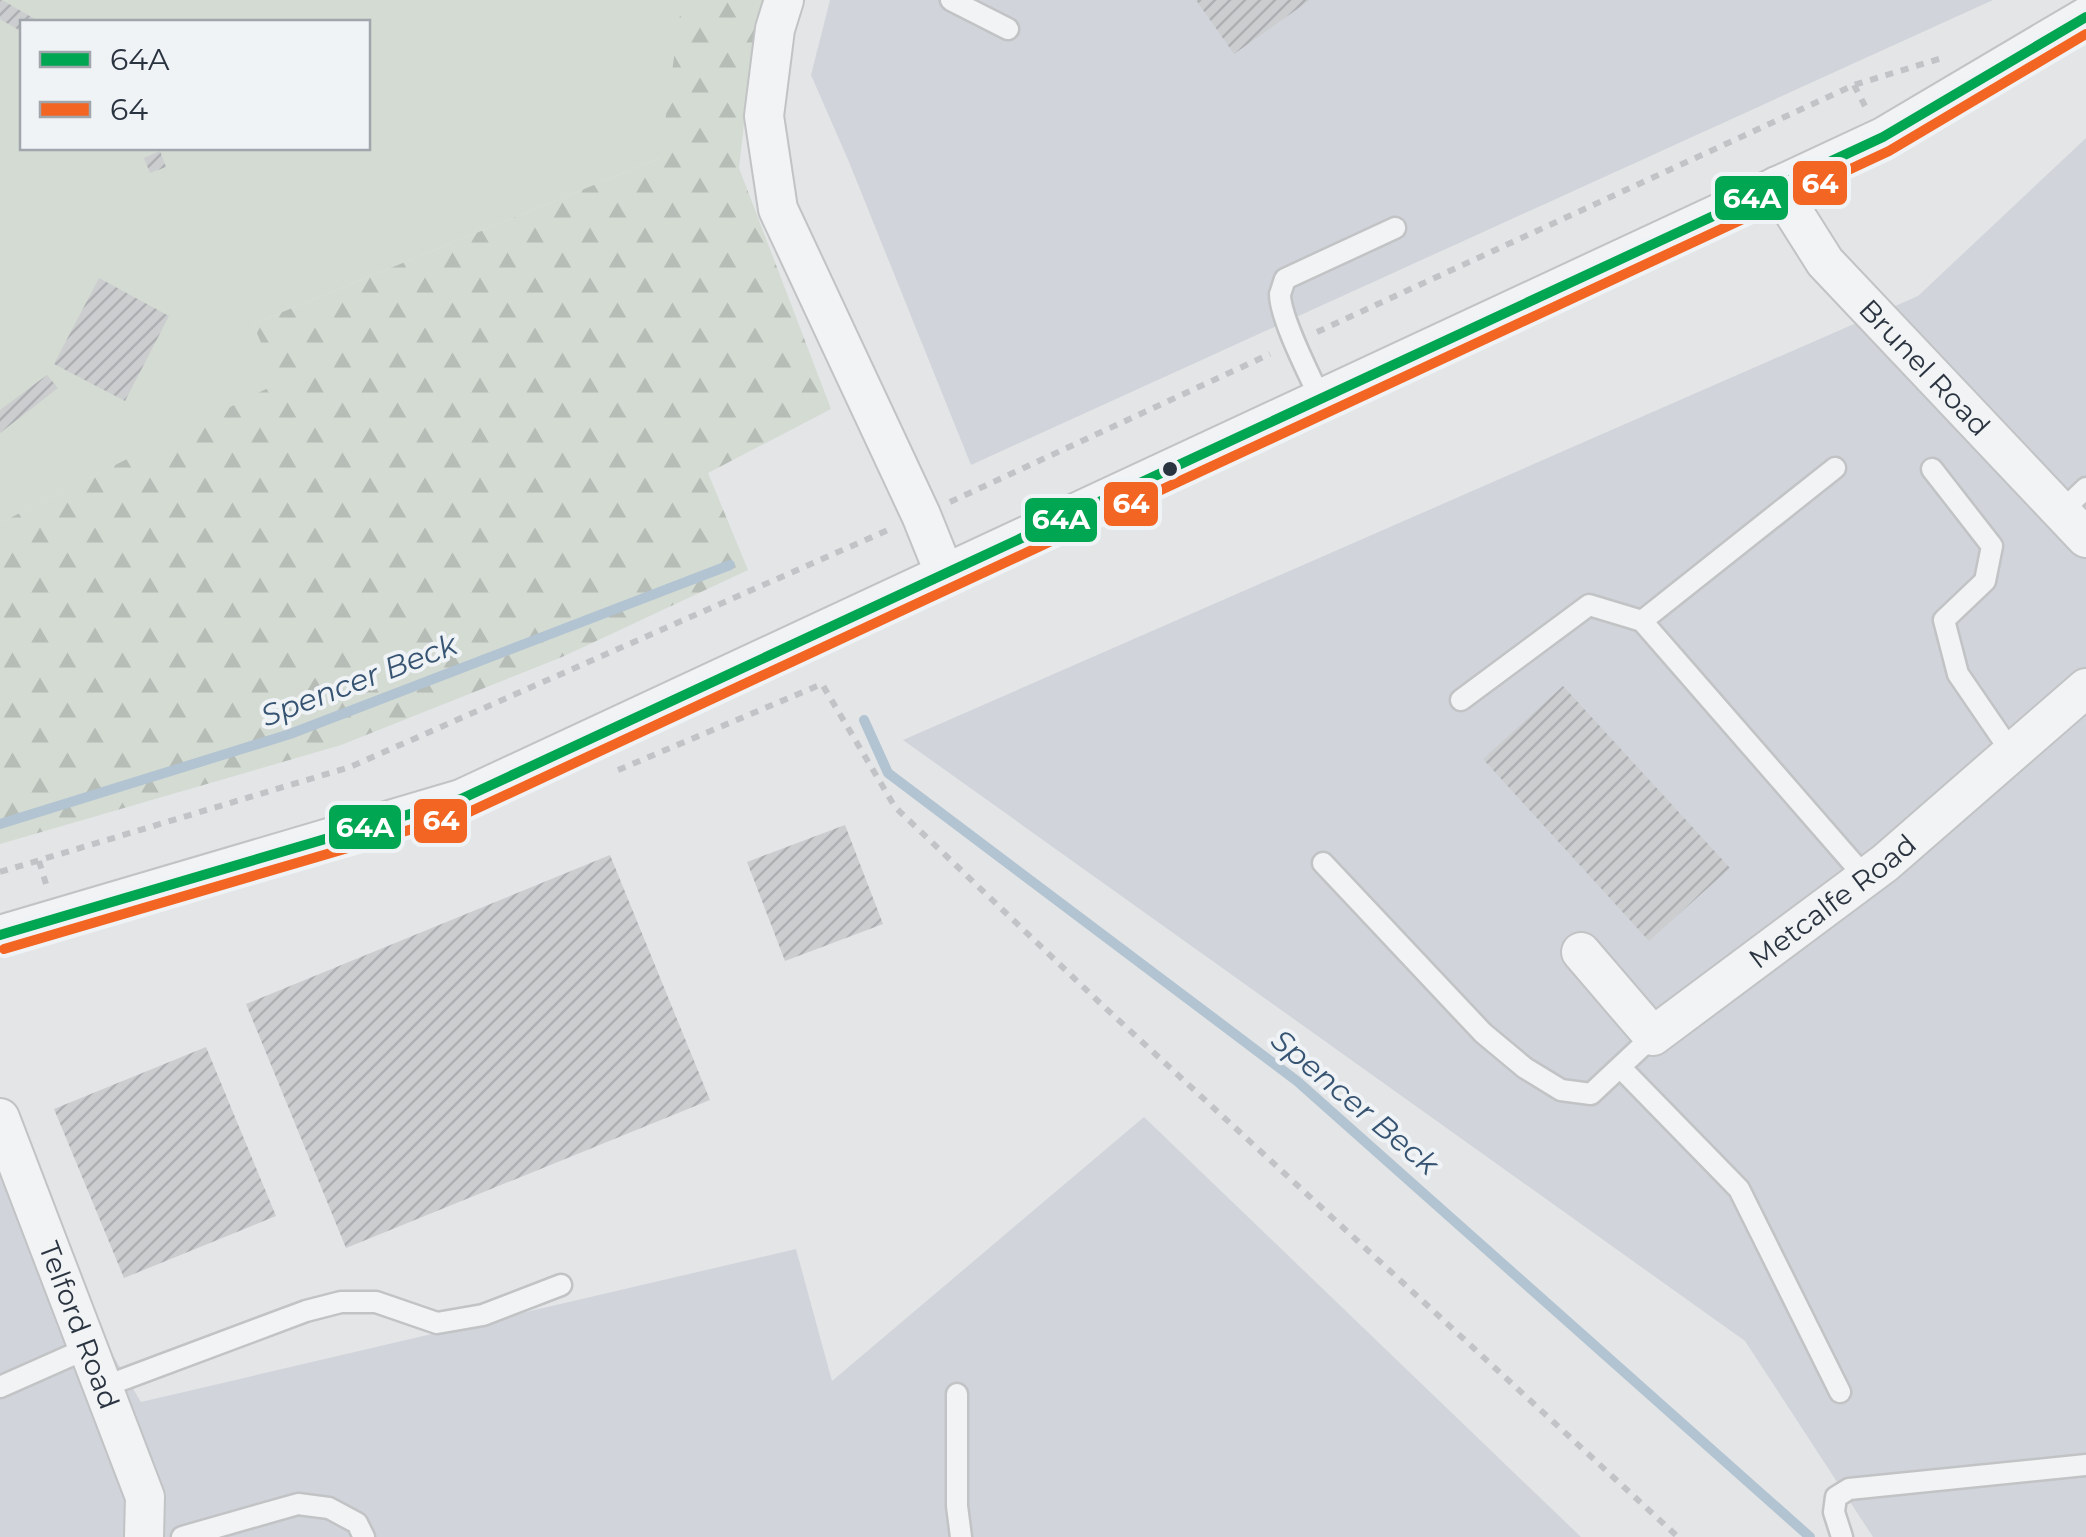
<svg xmlns="http://www.w3.org/2000/svg" width="2086" height="1537" font-family="Montserrat,sans-serif">
	<style>
		.built { fill: #d1d4da }
		.green { fill: #d4dbd3; fill-rule: evenodd }
		.forest { fill: url(#forest-firs) }
		.lines { fill: none; stroke-linecap: round; stroke-linejoin: round }
		.stream { stroke: #b2c3d1; stroke-width: 10 }
		.building { fill: url(#building-hatch) }
		.lane-casing { stroke: #c1c3c5; stroke-width: 25 }
		.street-casing { stroke: #c1c3c5; stroke-width: 42 }
		.path { stroke: #c1c3c6; stroke-width: 6; stroke-dasharray: 8 8; stroke-linecap: butt }
		.lane { stroke: #f1f3f4; stroke-width: 20 }
		.street { stroke: #f1f3f4; stroke-width: 38 }
		.bus-1-casing { stroke: #f0f3f6; stroke-width: 18 }
		.bus-2-casing { stroke: #f0f3f6; stroke-width: 18 }
		.bus-1 { stroke: #00a651; stroke-width: 10 }
		.bus-2 { stroke: #f26522; stroke-width: 10 }
		.bus-dot { fill: #2a3340; stroke: #f0f3f6; stroke-width: 4 }
		.labels { text-anchor: middle; dominant-baseline: central; stroke-width: 8; stroke-linejoin: round; paint-order: stroke }
		.street-label { font-size: 28px; fill: #2a3340; stroke: #f0f3f6 }
		.water-label { font-size: 30px; font-style: italic; fill: #365472; stroke: #f0f3f6 }
		.line-badge { stroke: #f0f3f6; stroke-width: 4 }
		.badge-label { font-size: 28px; text-anchor: middle; font-weight: bold; fill: #fff }
	</style>
	<defs>
		<pattern id="forest-firs" width="22" height="20" patternUnits="userSpaceOnUse" patternTransform="scale(2.5)"><rect width="22" height="20" fill="#d4dbd3"/><path d="M5 1l3.5 6h-7zM16 11l3.5 6h-7z" fill="#b6bcb6"/></pattern>
		<pattern id="building-hatch" width="6" height="6" patternUnits="userSpaceOnUse" patternTransform="scale(2.5)"><rect width="6" height="6" fill="#cbcdcf"/><path d="M-1 1l2-2M0 6l6-6M5 7l2-2" fill="none" stroke="#aeb0b3"/></pattern>
	</defs>
	<rect width="100%" height="100%" fill="#e3e5e7"/>
	<path class="built" d="M830,0H1993L971,465L849,162L811,75Z
		M2086,138V1537H1873L1745,1341L903,740L1918,296Z
		M1144,1117L1581,1537H0V1168L141,1402L796,1249L832,1381Z"/>
	<path class="green" d="M0,0H787L713,115L660,158L253,324L279,383L0,523ZM22,22H368V148H22Z"/>
	<path class="forest" d="M682,0H768L752,53L739,168L831,409L708,473L748,570L562,657L341,745L0,844V523L278,383L253,324L660,158Z"/>
	<g class="lines">
		<path class="stream" d="M864,720L888,773L1297,1081L1810,1537
			M0,824L290,734L730,565"/>
	</g>
	<path class="building" d="M0,0H2L40,22H22V32L0,19Z
		M1196,0H1310L1234,54Z
		M160,151L166,167L150,173L144,158Z
		M99,278L169,316L125,401L54,364Z
		M47,375L58,388L0,433V410Z
		M1563,686L1730,868L1649,941L1483,759Z
		M845,825L883,924L785,961L747,862Z
		M610,855L710,1100L346,1248L246,1004Z
		M206,1047L276,1216L124,1278L54,1109Z"/>
	<g class="lines">
		<defs>
			<path id="lane" d="M951,0L1008,29
				M1321,400C1310,376 1280,318 1280,294C1281,292 1284,282 1285,279L1395,228
				M1835,468L1642,621L1866,878
				M1932,469L1992,546L1985,581L1944,620L1958,674L2012,753
				M2061,512L2086,488
				M1461,700L1589,605L1642,621
				M1323,863L1483,1033L1525,1068L1561,1090L1591,1094L1653,1036
				M1620,1067L1739,1189L1840,1392
				M0,1387L88,1348
				M103,1387L306,1311L341,1302H376L437,1323L483,1315L561,1285
				M957,1394V1506L961,1537
				M182,1537L298,1504L329,1508L357,1523L364,1537
				M1842,1537L1834,1512L1836,1497L1849,1489L2086,1465"/>
			<g id="street">
				<path d="M784,0L775,29L764,116L778,209L921,515L944,572"/>
				<path id="s1" d="M1777,186L1825,262L2086,538"/>
				<path d="M0,935L461,799L1883,137L2086,17"/>
				<path id="s2" d="M1581,952L1653,1036L1885,863L2086,688"/>
				<path id="s3" d="M0,1118L145,1497L144,1537"/>
			</g>
		</defs>
		<use href="#lane" class="lane-casing"/>
		<use href="#street" class="street-casing"/>
		<path class="path" d="M1854,85L1865,106
			M1317,332L1854,85L1942,58
			M950,502L1270,354
			M618,770L822,684L895,807L1099,1002L1678,1537
			M39,861L46,884
			M0,872L350,767L888,530"/>
		<use href="#lane" class="lane"/>
		<use href="#street" class="street"/>
		<defs>
			<path id="bus-1" d="M0,935L461,799L1883,137L2086,17"/>
			<path id="bus-2" d="M4,949L467,813L1889,151L2086,34"/>
		</defs>
		<use href="#bus-1" class="bus-1-casing"/>
		<use href="#bus-2" class="bus-2-casing"/>
		<use href="#bus-1" class="bus-1"/>
		<use href="#bus-2" class="bus-2"/>
	</g>
	<circle class="bus-dot" cx="1170" cy="469" r="9"/>
	<g class="labels">
		<g class="street-label">
			<text stroke="none"><textPath href="#s1" startOffset="235">Brunel Road</textPath></text>
			<text stroke="none"><textPath href="#s2" startOffset="335">Metcalfe Road</textPath></text>
			<text stroke="none"><textPath href="#s3" startOffset="222">Telford Road</textPath></text>
		</g>
		<g class="water-label">
			<text transform="translate(359 680) rotate(-21)">Spencer Beck</text>
			<text transform="translate(1355 1102) rotate(40)">Spencer Beck</text>
		</g>
	</g>
	<g class="line-badge">
		<rect x="1791" y="159" width="58" height="48" rx="10" fill="#f26522"/>
		<rect x="1713" y="174" width="77" height="48" rx="10" fill="#00a651"/>
		<rect x="1102" y="480" width="58" height="48" rx="10" fill="#f26522"/>
		<rect x="1023" y="496" width="76" height="48" rx="10" fill="#00a651"/>
		<rect x="412" y="797" width="57" height="48" rx="10" fill="#f26522"/>
		<rect x="327" y="803" width="76" height="48" rx="10" fill="#00a651"/>
	</g>
	<g class="badge-label">
		<text x="1820" y="193">64</text>
		<text x="1752" y="208">64A</text>
		<text x="1131" y="513">64</text>
		<text x="1061" y="529">64A</text>
		<text x="441" y="830">64</text>
		<text x="365" y="837">64A</text>
	</g>
	<rect x="20" y="20" width="350" height="130" fill="#f0f3f6" stroke="#a1a6ad" stroke-width="2.5"/>
	<rect x="40" y="52" width="50" height="15" fill="#00a651" stroke="#a1a6ad" stroke-width="2.5"/>
	<text x="110" y="70" font-size="30" fill="#2a3340">64A</text>
	<rect x="40" y="102" width="50" height="15" fill="#f26522" stroke="#a1a6ad" stroke-width="2.5"/>
	<text x="110" y="120" font-size="30" fill="#2a3340">64</text>
</svg>
